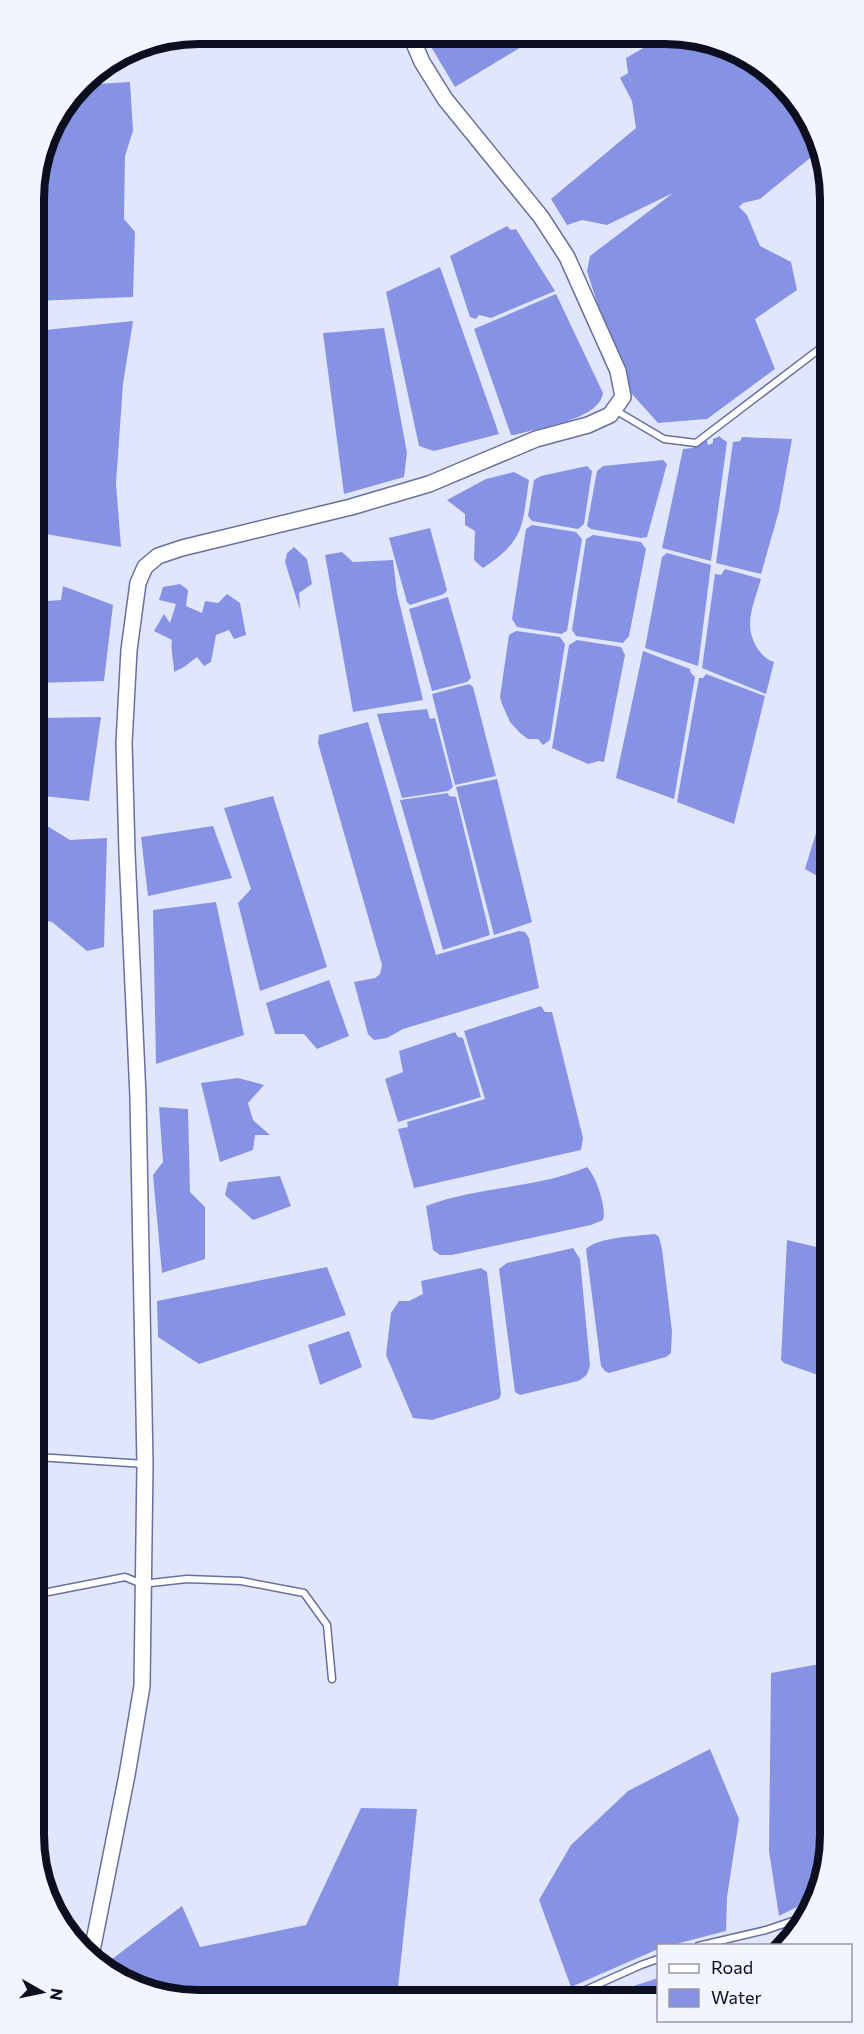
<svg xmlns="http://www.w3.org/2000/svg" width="864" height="2034" font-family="Commissioner,sans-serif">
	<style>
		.water { fill: #8693e4 }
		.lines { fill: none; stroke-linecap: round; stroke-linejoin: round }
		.service-casing { stroke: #67709f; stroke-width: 9 }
		.tertiary-casing { stroke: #67709f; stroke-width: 18 }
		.service { stroke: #fff; stroke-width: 6 }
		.tertiary { stroke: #fff; stroke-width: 15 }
		.rim { fill: none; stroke: #0c0f20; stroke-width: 8 }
	</style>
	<rect width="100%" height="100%" fill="#e2e6fc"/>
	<path class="water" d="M448,35H541L455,87L430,45Z
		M664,36H697L782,81L821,149L760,199L743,203L739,207L747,215L760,246L791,262L797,290L755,319L775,369L707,419L658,423L623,384L587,271L590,256L673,193L607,225L582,220L567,225L551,199L636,128L632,101L620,78L628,73L626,58Z
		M130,82L133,131L125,156L124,219L135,232L133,297L34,301V185L50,126L81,85Z
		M507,226L511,230L516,229L555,291L491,318L479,315L476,319L470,317L450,256Z
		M440,267L499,434L434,451L419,446L386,292Z
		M556,294L603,393C600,420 537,428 515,435H511L474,329Z
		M133,321L123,384L116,483L121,547L34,532L35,331Z
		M384,328L407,453L404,477L344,494L323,333Z
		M720,436L721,438L727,442L711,561L662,548L683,449L692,448L707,440L708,445L713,443V439Z
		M742,437L792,439L779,511L761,574L716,563L733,442L740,441Z
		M663,460L667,464L647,537L641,538L591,529L587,526L597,471L603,466Z
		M587,466L592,471L584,524L578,529L532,521L528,516L534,480L541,476Z
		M514,472L529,480C522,527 525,540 483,568L474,560L475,531L465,525V514L447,500L486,479Z
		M532,525L576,532L582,539L567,631L561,634L517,627L512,619L526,529Z
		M430,528L447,590L444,594L410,605L407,602L389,538Z
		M593,535L641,542L646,549L629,636L623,643L576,636L572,630L586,539Z
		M294,547L307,559L312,584L299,593L300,610L285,562L287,553Z
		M342,552L353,562L393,560L397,593L423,700L353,712L325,555Z
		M667,553L711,565L698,666L645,648L662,557Z
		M725,569L761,579C757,593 750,610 750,625C750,639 760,658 774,662L766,694L702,668L715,574L721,575Z
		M180,584L188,590L186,606L202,613L205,601L218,603L227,594L240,603L246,635L234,639L229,630L216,635L211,662L204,666L197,657L184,667L174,672C174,661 170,651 172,640L154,631L164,614L170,623L176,604L159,600L163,587Z
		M63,586L113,605L104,681L35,683V602L61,600Z
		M448,597L471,678L467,682L432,691L409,609Z
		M516,631L560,637L565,644L550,740L543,745L538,739H528L520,733L510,722L502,704L500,697L509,635Z
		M577,640L621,647L625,655L604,762L599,761L588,764L552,748L569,645Z
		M643,651L690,669L691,673L695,677L674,799L616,778Z
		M706,674L765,696L734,824L677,802L699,678H703Z
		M469,684L473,687L496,776L455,785L432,694Z
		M427,709L430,719L435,718L453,787L448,791L402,798L377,714Z
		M101,717L89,801L35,795V718Z
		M368,722L436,955L519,931L525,932L529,938L539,988L403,1029L387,1038L374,1040L368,1034L354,982L375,978L380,974L382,965L318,743L319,735Z
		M497,779L532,922L494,935L456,787Z
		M448,793L449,796L456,797L490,935L443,950L400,800Z
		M273,796L327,967L260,991L238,903L251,889L224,808Z
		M827,797L828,882L805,869Z
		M35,825L49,827L70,840L107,838L104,947L87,951L52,922L36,918Z
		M213,826L232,878L148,896L141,837Z
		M216,902L244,1035L156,1064L153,910Z
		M329,980L349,1036L317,1049L304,1034H275L266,1003Z
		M541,1006L545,1012H552L583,1138L581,1150L414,1188L398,1129L408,1127L407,1122L485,1099L464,1031Z
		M455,1032L458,1037L463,1038L481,1097L398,1122L385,1079L403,1072L399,1051Z
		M238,1078L264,1085L248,1103L253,1120L270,1135H255L253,1150L220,1162L201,1083Z
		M159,1107L188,1109L190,1192L205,1207V1259L162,1273L153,1175L163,1162Z
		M587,1167C596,1176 607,1208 603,1220L591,1225L452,1255H440L433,1250L426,1206C477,1186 536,1189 587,1167Z
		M280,1176L291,1206L253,1220L225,1195L228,1182Z
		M655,1234L659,1237L662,1249L672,1331L671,1353L666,1357L609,1373L605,1371L601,1366L586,1249C598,1237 638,1236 655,1234Z
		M787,1240L829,1250V1379L784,1363L781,1360Z
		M573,1248L580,1259L590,1365C588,1374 586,1377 578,1381L520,1395L515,1392L499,1269L507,1263Z
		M327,1267L346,1315L199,1364L158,1337L157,1301Z
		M481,1268L487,1272L501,1394L499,1399L432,1420L413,1418L386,1355L391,1313L399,1301H409L423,1294L421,1281Z
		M349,1331L362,1367L320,1385L308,1345Z
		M830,1662L831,1846L819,1896L779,1916L769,1851L771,1673Z
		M710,1749L739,1819L727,1897L726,1931L672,1945L658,1946V1949L571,1987L539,1900L571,1845L628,1791Z
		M361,1808L417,1809L397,1997L167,1998L103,1966L182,1906L200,1947L306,1925Z
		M658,1978V1996H603Z"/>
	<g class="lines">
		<defs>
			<path id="service" d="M615,410L664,439L696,443L826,344
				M37,1457L145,1464
				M38,1594L125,1577L142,1584L187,1579L241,1581L304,1593L327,1625L332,1679
				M698,1946L766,1930L807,1916
				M572,1996L641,1965L658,1959"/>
			<path id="tertiary" d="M107,1968L91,1956L127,1775L142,1686L145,1464L138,1097L127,852L124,743L129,650L138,583L145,567L158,556L182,548L351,507L429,484L536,439L588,425L610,415L623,397L618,371L567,257L541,217L445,99L422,62L410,34"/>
		</defs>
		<use href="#service" class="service-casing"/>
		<use href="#tertiary" class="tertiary-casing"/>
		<use href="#service" class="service"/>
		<use href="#tertiary" class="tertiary"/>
	</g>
	<path d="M0 0H864V2034H0ZM199 44H665A155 155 0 0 1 820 199V1835A155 155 0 0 1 665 1990H199A155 155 0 0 1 44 1835V199A155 155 0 0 1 199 44Z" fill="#f2f4ff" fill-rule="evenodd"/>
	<path class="rim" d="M199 44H665A155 155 0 0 1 820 199V1835A155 155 0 0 1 665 1990H199A155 155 0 0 1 44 1835V199A155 155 0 0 1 199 44Z"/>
	<rect x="657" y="1944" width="195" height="78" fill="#f2f4ff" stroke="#9698a6" stroke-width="1.5"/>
	<rect x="669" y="1964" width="30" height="9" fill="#ffffff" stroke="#9698a6" stroke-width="1.5"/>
	<text x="711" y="1974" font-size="18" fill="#0c0f20">Road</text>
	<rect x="669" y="1989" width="30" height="18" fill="#8693e4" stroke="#9698a6" stroke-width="1.5"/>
	<text x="711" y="2004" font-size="18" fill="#0c0f20">Water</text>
	<g transform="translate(42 1992) rotate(99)" stroke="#f2f4ff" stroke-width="4.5" paint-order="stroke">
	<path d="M0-4.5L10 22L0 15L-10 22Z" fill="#0c0f20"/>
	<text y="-9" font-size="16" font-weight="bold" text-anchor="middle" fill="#0c0f20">N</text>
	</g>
</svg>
